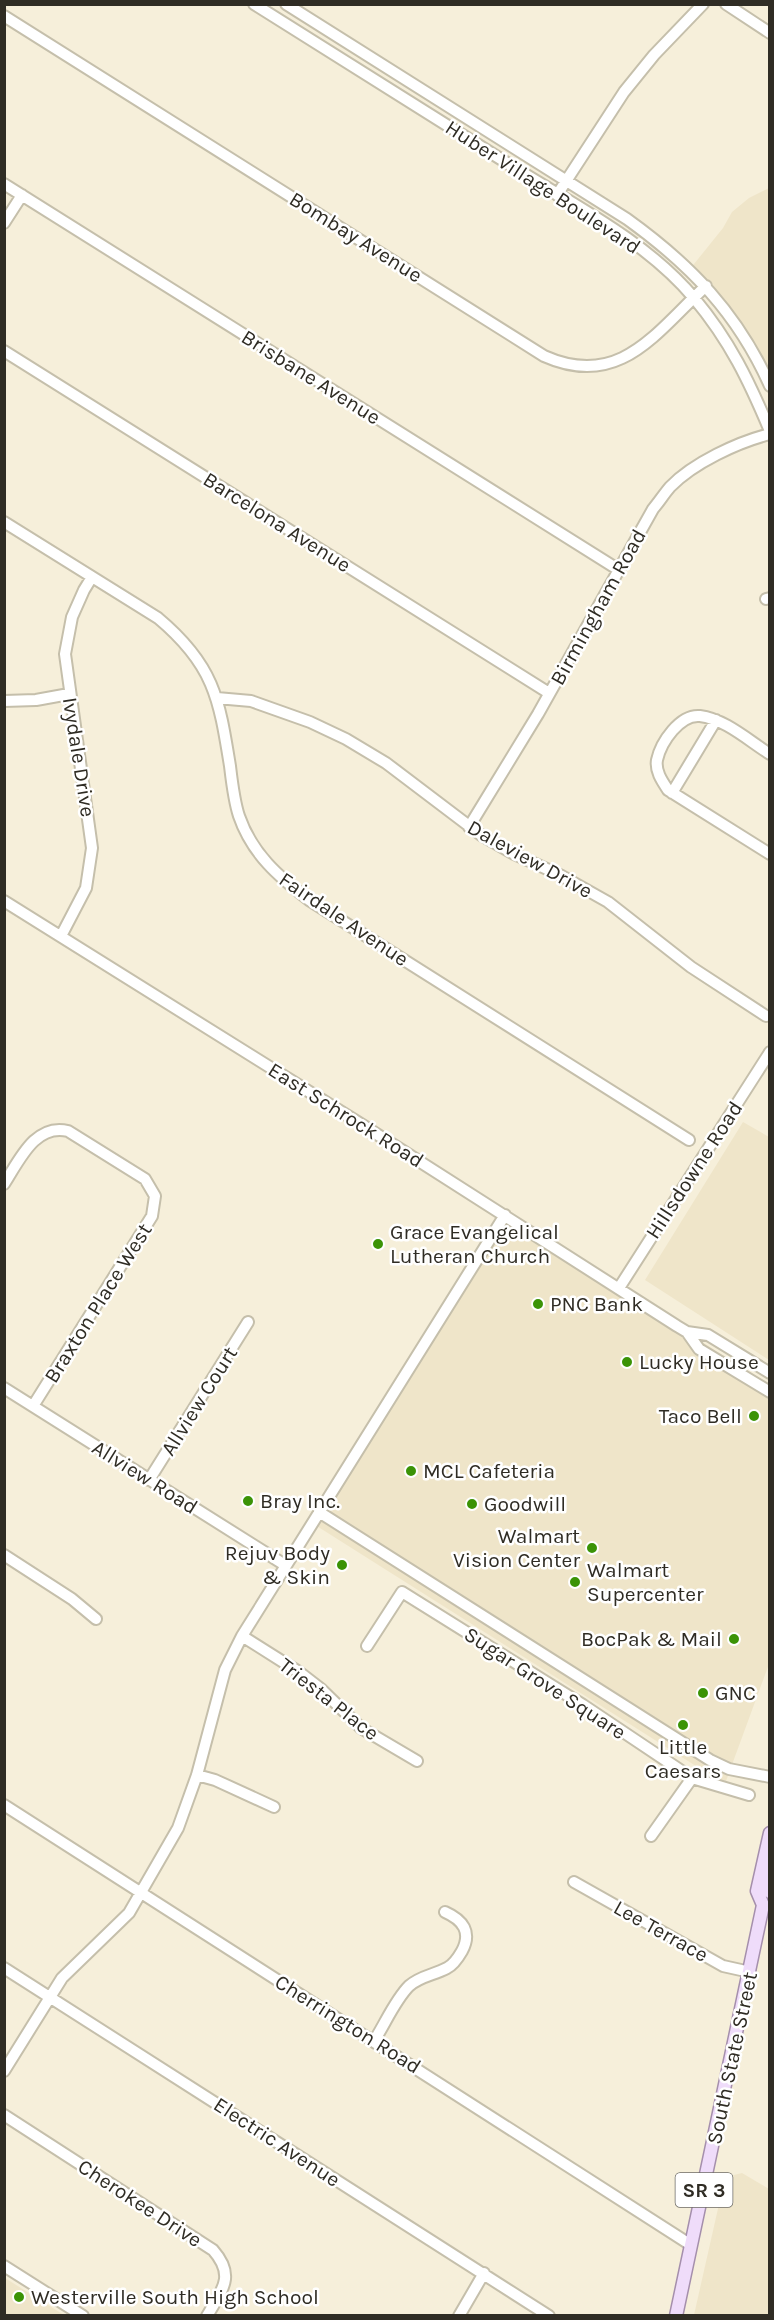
<svg xmlns="http://www.w3.org/2000/svg" width="774" height="2320" font-family="Karla,sans-serif">
	<style>
		.built { fill: #efe5c9 }
		.lines { fill: none; stroke-linecap: round; stroke-linejoin: round }
		.minor-casing { stroke: #c5bfab; stroke-width: 14 }
		.major-casing { stroke: #a58fac; stroke-width: 15 }
		.minor { stroke: #fff; stroke-width: 10 }
		.major { stroke: #efdcfa; stroke-width: 12 }
		.poi-dot { fill: #3b9306; stroke: #fff; stroke-width: 2 }
		.labels { text-anchor: middle; dominant-baseline: central; stroke-width: 5; stroke-linejoin: round; paint-order: stroke }
		.shield { fill: #fff; stroke: #6d6b66; stroke-width: 1.5 }
		.shield-label { font-size: 20px; font-weight: bold; fill: #2f2c24 }
		.street-label { font-size: 21px; fill: #2f2c24; stroke: #fff }
		.poi-label { font-size: 21px; fill: #2f2c24; stroke: #fff; text-anchor: start }
	</style>
	<rect width="100%" height="100%" fill="#f6efda"/>
	<path class="built" d="M769,188V386L761,367L690,269L723,228L732,212L749,198Z
		M743,1122L769,1137V1360L645,1280Z
		M505,1215L769,1385V1664L726,1781L718,1780L312,1523Z
		M742,2173L769,2189V2315H694L724,2182L734,2175Z
		M5,2278L64,2315H5Z"/>
	<g class="lines">
		<defs>
			<path id="minor" d="M254,4C341,59 428,114 515,168C576,206 647,242 694,298C730,341 749,381 770,431
				M286,4L627,219C691,265 738,314 770,386
				M726,4L770,33
				M4,16L544,356C620,390 656,332 706,286
				M4,184L619,570
				M557,195L624,92L654,55L703,4
				M4,223L22,195
				M4,351L549,693
				M4,522L158,618C214,665 219,698 230,766C232,783 234,801 239,816C252,854 279,877 309,900L689,1140
				M766,599L770,598
				M217,698L251,701L310,722L346,739L386,763L481,835L514,854L560,875L608,902L691,967L766,1016
				M4,701L36,700L69,694
				M770,754C749,741 725,719 700,716C680,714 661,742 657,760C655,771 662,781 668,790L770,854
				M672,793L716,720
				M469,827L538,714L653,509C659,502 664,494 670,487C693,463 738,442 770,434
				M4,901L364,1126L677,1326L687,1332L699,1349L770,1392
				M61,936L86,888L92,848L65,654L72,617L84,590L92,577
				M4,1184C19,1161 35,1123 68,1131L145,1179L155,1196L152,1216L33,1406
				M619,1288L770,1052
				M687,1332L708,1335L770,1373
				M4,1388L285,1565
				M149,1480L248,1322
				M319,1512L710,1760L729,1769L770,1777
				M4,1555L72,1599L96,1619
				M242,1636L299,1672L321,1689L361,1728L417,1761
				M367,1646L402,1592L583,1705L692,1778L749,1795
				M197,1775L215,1780L274,1807
				M4,1805L691,2245
				M651,1836L692,1778
				M574,1882L723,1966L750,1972
				M4,1968L549,2316
				M374,2041C385,2024 395,2000 409,1986C420,1976 434,1975 447,1968C453,1965 458,1958 462,1951C472,1932 463,1920 445,1912
				M4,2071L62,1978L129,1913L178,1828L197,1775L225,1670L242,1636L505,1215
				M4,2115L213,2250C236,2276 222,2290 207,2316
				M4,2266L83,2316
				M459,2316L484,2273"/>
			<path id="major" d="M768,1874L766,1889L770,1892
				M676,2316L763,1905L757,1891L770,1833"/>
		</defs>
		<use href="#minor" class="minor-casing"/>
		<use href="#major" class="major-casing"/>
		<use href="#minor" class="minor"/>
		<use href="#major" class="major"/>
	</g>
	<g class="poi-dot">
		<circle cx="378" cy="1244" r="6"/>
		<circle cx="538" cy="1304" r="6"/>
		<circle cx="627" cy="1362" r="6"/>
		<circle cx="754" cy="1416" r="6"/>
		<circle cx="411" cy="1471" r="6"/>
		<circle cx="248" cy="1501" r="6"/>
		<circle cx="472" cy="1504" r="6"/>
		<circle cx="592" cy="1548" r="6"/>
		<circle cx="342" cy="1565" r="6"/>
		<circle cx="575" cy="1582" r="6"/>
		<circle cx="734" cy="1639" r="6"/>
		<circle cx="703" cy="1693" r="6"/>
		<circle cx="683" cy="1725" r="6"/>
		<circle cx="19" cy="2297" r="6"/>
	</g>
	<g class="labels">
		<rect class="shield" x="675.5" y="2173" width="57" height="34" rx="4.5"/>
		<g class="shield-label">
			<text x="704" y="2190">SR 3</text>
		</g>
		<g class="street-label">
			<text transform="translate(543 187) rotate(33)">Huber Village Boulevard</text>
			<text transform="translate(356 237) rotate(32)">Bombay Avenue</text>
			<text transform="translate(311 377) rotate(32)">Brisbane Avenue</text>
			<text transform="translate(277 522) rotate(32)">Barcelona Avenue</text>
			<text transform="translate(598 607) rotate(-61)">Birmingham Road</text>
			<text transform="translate(79 757) rotate(81)">Ivydale Drive</text>
			<text transform="translate(530 859) rotate(29)">Daleview Drive</text>
			<text transform="translate(344 919) rotate(34)">Fairdale Avenue</text>
			<text transform="translate(346 1115) rotate(32)">East Schrock Road</text>
			<text transform="translate(694 1170) rotate(-57)">Hillsdowne Road</text>
			<text transform="translate(98 1303) rotate(-58)">Braxton Place West</text>
			<text transform="translate(199 1401) rotate(-58)">Allview Court</text>
			<text transform="translate(145 1477) rotate(32)">Allview Road</text>
			<text transform="translate(545 1683) rotate(33)">Sugar Grove Square</text>
			<text transform="translate(329 1699) rotate(38)">Triesta Place</text>
			<text transform="translate(661 1931) rotate(29)">Lee Terrace</text>
			<text transform="translate(348 2024) rotate(32)">Cherrington Road</text>
			<text transform="translate(732 2058) rotate(-78)">South State Street</text>
			<text transform="translate(277 2142) rotate(33)">Electric Avenue</text>
			<text transform="translate(140 2203) rotate(33)">Cherokee Drive</text>
		</g>
		<g class="poi-label">
			<text x="390" y="1232">Grace Evangelical<tspan x="390" dy="24">Lutheran Church</tspan></text>
			<text x="550" y="1304">PNC Bank</text>
			<text x="639" y="1362">Lucky House</text>
			<text x="742" y="1416" text-anchor="end">Taco Bell</text>
			<text x="423" y="1471">MCL Cafeteria</text>
			<text x="260" y="1501">Bray Inc.</text>
			<text x="484" y="1504">Goodwill</text>
			<text x="580" y="1536" text-anchor="end">Walmart<tspan x="580" dy="24">Vision Center</tspan></text>
			<text x="330" y="1553" text-anchor="end">Rejuv Body<tspan x="330" dy="24">&amp; Skin</tspan></text>
			<text x="587" y="1570">Walmart<tspan x="587" dy="24">Supercenter</tspan></text>
			<text x="722" y="1639" text-anchor="end">BocPak &amp; Mail</text>
			<text x="715" y="1693">GNC</text>
			<text x="683" y="1747" text-anchor="middle">Little<tspan x="683" dy="24">Caesars</tspan></text>
			<text x="31" y="2297">Westerville South High School</text>
		</g>
	</g>
	<rect width="774" height="2320" fill="none" stroke="#2f2c24" stroke-width="12"/>
</svg>
